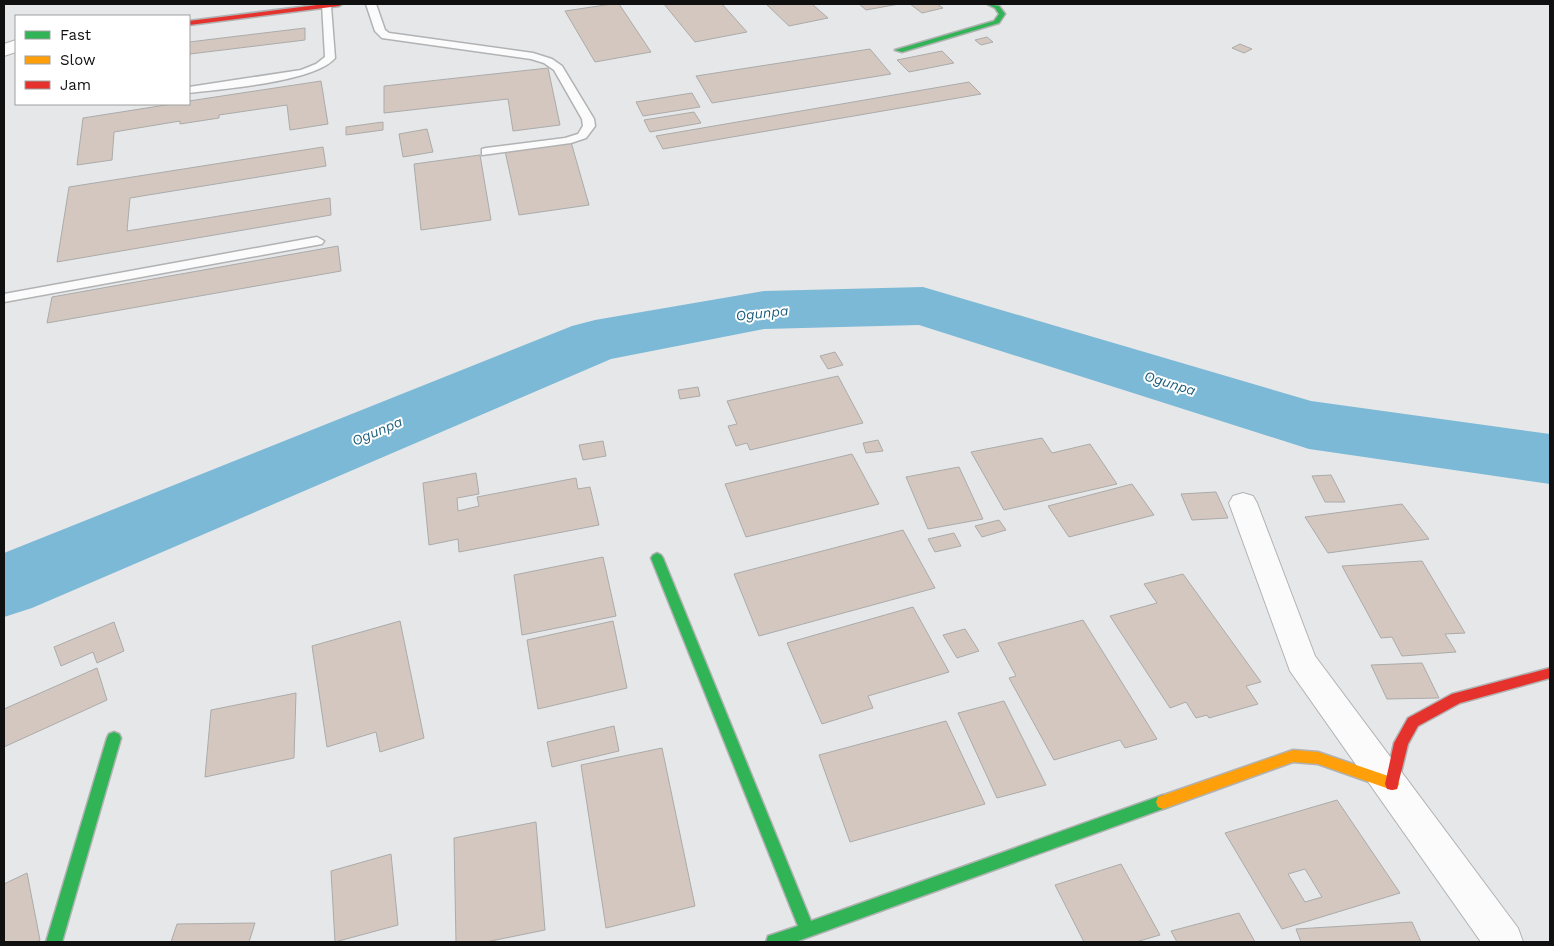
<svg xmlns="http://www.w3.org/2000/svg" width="1554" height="946" font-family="'Work Sans',sans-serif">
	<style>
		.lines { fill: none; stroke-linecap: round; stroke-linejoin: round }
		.river { fill: #7cb9d7; fill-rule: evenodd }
		.building { fill: #d4c7bf; stroke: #ababab; fill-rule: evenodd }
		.lane-casing { stroke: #b1b2b3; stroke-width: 3 }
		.street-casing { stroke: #b1b2b3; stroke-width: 2 }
		.fast-casing { stroke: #b1b2b3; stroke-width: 3 }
		.slow-casing { stroke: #b1b2b3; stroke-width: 3 }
		.jam-casing { stroke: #b1b2b3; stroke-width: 3 }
		.lane { fill: #fbfbfc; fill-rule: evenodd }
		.street { fill: #fbfbfc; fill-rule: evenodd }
		.fast { fill: #30b455; fill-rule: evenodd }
		.slow { fill: #ff9f0a; fill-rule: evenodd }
		.jam { fill: #e5322d; fill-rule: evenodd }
		.labels { text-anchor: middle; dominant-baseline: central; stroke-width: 4; stroke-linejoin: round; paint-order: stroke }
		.water-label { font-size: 14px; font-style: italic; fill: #1b5d7b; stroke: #fff }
	</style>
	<rect width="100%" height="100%" fill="#e6e7e8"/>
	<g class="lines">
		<path class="river" d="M923,287L1311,401L1550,434V484L1309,449L919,325L764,329L611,359L32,608L4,617V553L572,326L595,320L764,291Z"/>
	</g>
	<path class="building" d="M612,4H619L651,52L595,62L565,11Z
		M664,4H722L747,32L695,42Z
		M766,4H812L828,18L789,26Z
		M859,4H899L866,10Z
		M910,4H937L943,8L922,13Z
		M305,28V40L190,54L189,63V42Z
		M987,37L993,42L981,45L975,40Z
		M1240,44L1252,49L1244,53L1232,48Z
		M870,49L891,74L712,103L696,76Z
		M942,51L954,63L909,72L897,60Z
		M548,68L560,125L513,131L508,99L384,113V86Z
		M321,81L328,124L290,130L287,105L219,115V118L180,124V121L114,132L112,160L77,165L83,118L172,104H189V101Z
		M969,82L981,94L663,149L656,136Z
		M692,93L700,107L643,116L636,102Z
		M694,112L701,123L650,132L644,120Z
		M383,122V130L346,135V127Z
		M427,129L433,152L403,157L399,134Z
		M571,142L589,205L519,215L505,151Z
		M323,147L326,166L130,198L127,231L330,198L331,215L57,262L69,187Z
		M480,155L491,220L421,230L414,164Z
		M338,246L341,271L47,323L52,297Z
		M835,352L843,365L828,369L820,356Z
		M838,376L863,423L750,450L747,443L736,446L728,426L737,424L727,401Z
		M698,387L700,396L680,399L678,390Z
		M1042,438L1052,453L1090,444L1117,484L1004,510L971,452Z
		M878,440L883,451L866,453L863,443Z
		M603,441L606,456L583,460L579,445Z
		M852,454L879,504L746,537L725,484Z
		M959,467L983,519L928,529L906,477Z
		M476,473L479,494L457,498L458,511L479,506L477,497L576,478L578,489L590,487L599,525L459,552L458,539L429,545L423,483Z
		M1331,475L1345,502H1325L1312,476Z
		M1132,484L1154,515L1069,537L1048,506Z
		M1216,492L1228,518L1192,520L1181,494Z
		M1402,504L1429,539L1328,553L1305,517Z
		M999,520L1006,530L982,537L975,526Z
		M903,530L935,588L759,636L734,574Z
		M954,533L961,546L935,552L928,539Z
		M603,557L616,616L522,635L514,575Z
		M1422,561L1465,633L1445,634L1456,652L1402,656L1392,637L1381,638L1342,566Z
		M1183,574L1261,682L1246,686L1258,704L1209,718L1207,715L1196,718L1186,702L1170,708L1110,616L1157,603L1144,584Z
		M913,607L949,672L868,696L873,708L822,724L787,643Z
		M1083,620L1157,739L1125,748L1120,740L1054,760L1009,678L1016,676L998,643Z
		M400,621L424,738L380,752L376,732L327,747L312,646Z
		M613,621L627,688L538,709L527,640Z
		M114,622L124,651L97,663L93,652L61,666L54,647Z
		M965,629L979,651L957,658L943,635Z
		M1422,663L1439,698L1387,699L1371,665Z
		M97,668L107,700L4,747V709Z
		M296,693L294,758L205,777L211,710Z
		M1004,701L1046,785L997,798L958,713Z
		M946,721L985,804L850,842L819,755Z
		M614,726L619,751L552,767L547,742Z
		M662,748L695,906L606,928L581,765Z
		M1337,800L1400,893L1282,929L1225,833ZM1305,869L1322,897L1305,902L1288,874Z
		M536,822L545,930L486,942H456L454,838Z
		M391,854L398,925L335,942L331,871Z
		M1121,864L1160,935L1136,942H1084L1055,885Z
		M27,873L40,940L36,942H4V884Z
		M1239,913L1255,942H1177L1171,931Z
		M1412,922L1421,942H1301L1296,929Z
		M255,923L249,942H171L177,924Z"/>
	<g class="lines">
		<defs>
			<path id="lane" d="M322,4L331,6L335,58C315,82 222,89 189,93V87L301,70L316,64L325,57Z
				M366,4H376L385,30L389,33L533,53L552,59L562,66L594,119L595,126L586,138L571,143L482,155V149L486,148L565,138L578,134L583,126L582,119L554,70L544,63L531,59L382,38L375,31Z
				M317,237L324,241L322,244L4,302V294Z"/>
			<path id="street" d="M16,40V52L4,56V44Z
				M1243,493L1253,496L1257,503L1315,656L1518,928L1523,942H1481L1290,671L1229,503L1233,496Z"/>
			<path id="fast" d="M987,4L999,6L1005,14L999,23L902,52L895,50L994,21L999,14L995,8Z
				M657,553L661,555L663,558L811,921L1163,795L1168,797L1170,802L1168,807L795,942H766L768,936L798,926L651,558L653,555Z
				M114,732L119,734L121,738L62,942H46L107,738L109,734Z"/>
			<path id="slow" d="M1293,750L1318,752L1397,779L1399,784L1397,789L1392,790L1318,764L1293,762L1163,809L1158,807L1156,802L1158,797Z"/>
			<path id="jam" d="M325,4H342L339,6L189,25V21Z
				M1550,668V678L1460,703L1418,726L1408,744L1397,789L1392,790L1387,789L1385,784L1394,743L1408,718L1452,694Z"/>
		</defs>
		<use href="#lane" class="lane-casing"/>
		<use href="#street" class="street-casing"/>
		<use href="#fast" class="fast-casing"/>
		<use href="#slow" class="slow-casing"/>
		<use href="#jam" class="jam-casing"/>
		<use href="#lane" class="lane"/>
		<use href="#street" class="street"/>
		<use href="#fast" class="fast"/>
		<use href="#slow" class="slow"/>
		<use href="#jam" class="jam"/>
	</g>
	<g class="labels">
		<g class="water-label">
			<text transform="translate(762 313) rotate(-6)">Ogunpa</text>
			<text transform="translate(1170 383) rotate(17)">Ogunpa</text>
			<text transform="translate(377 431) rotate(-23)">Ogunpa</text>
		</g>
	</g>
	<rect width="1554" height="946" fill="none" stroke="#101011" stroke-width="10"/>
	<rect x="15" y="15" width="175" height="90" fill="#ffffff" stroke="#9f9fa0"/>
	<rect x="25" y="31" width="25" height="8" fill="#30b455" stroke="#9f9fa0"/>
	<text x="60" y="40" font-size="15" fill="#101011">Fast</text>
	<rect x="25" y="56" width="25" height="8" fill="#ff9f0a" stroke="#9f9fa0"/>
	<text x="60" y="65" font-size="15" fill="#101011">Slow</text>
	<rect x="25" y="81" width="25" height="8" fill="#e5322d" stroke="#9f9fa0"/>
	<text x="60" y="90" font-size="15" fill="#101011">Jam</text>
</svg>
